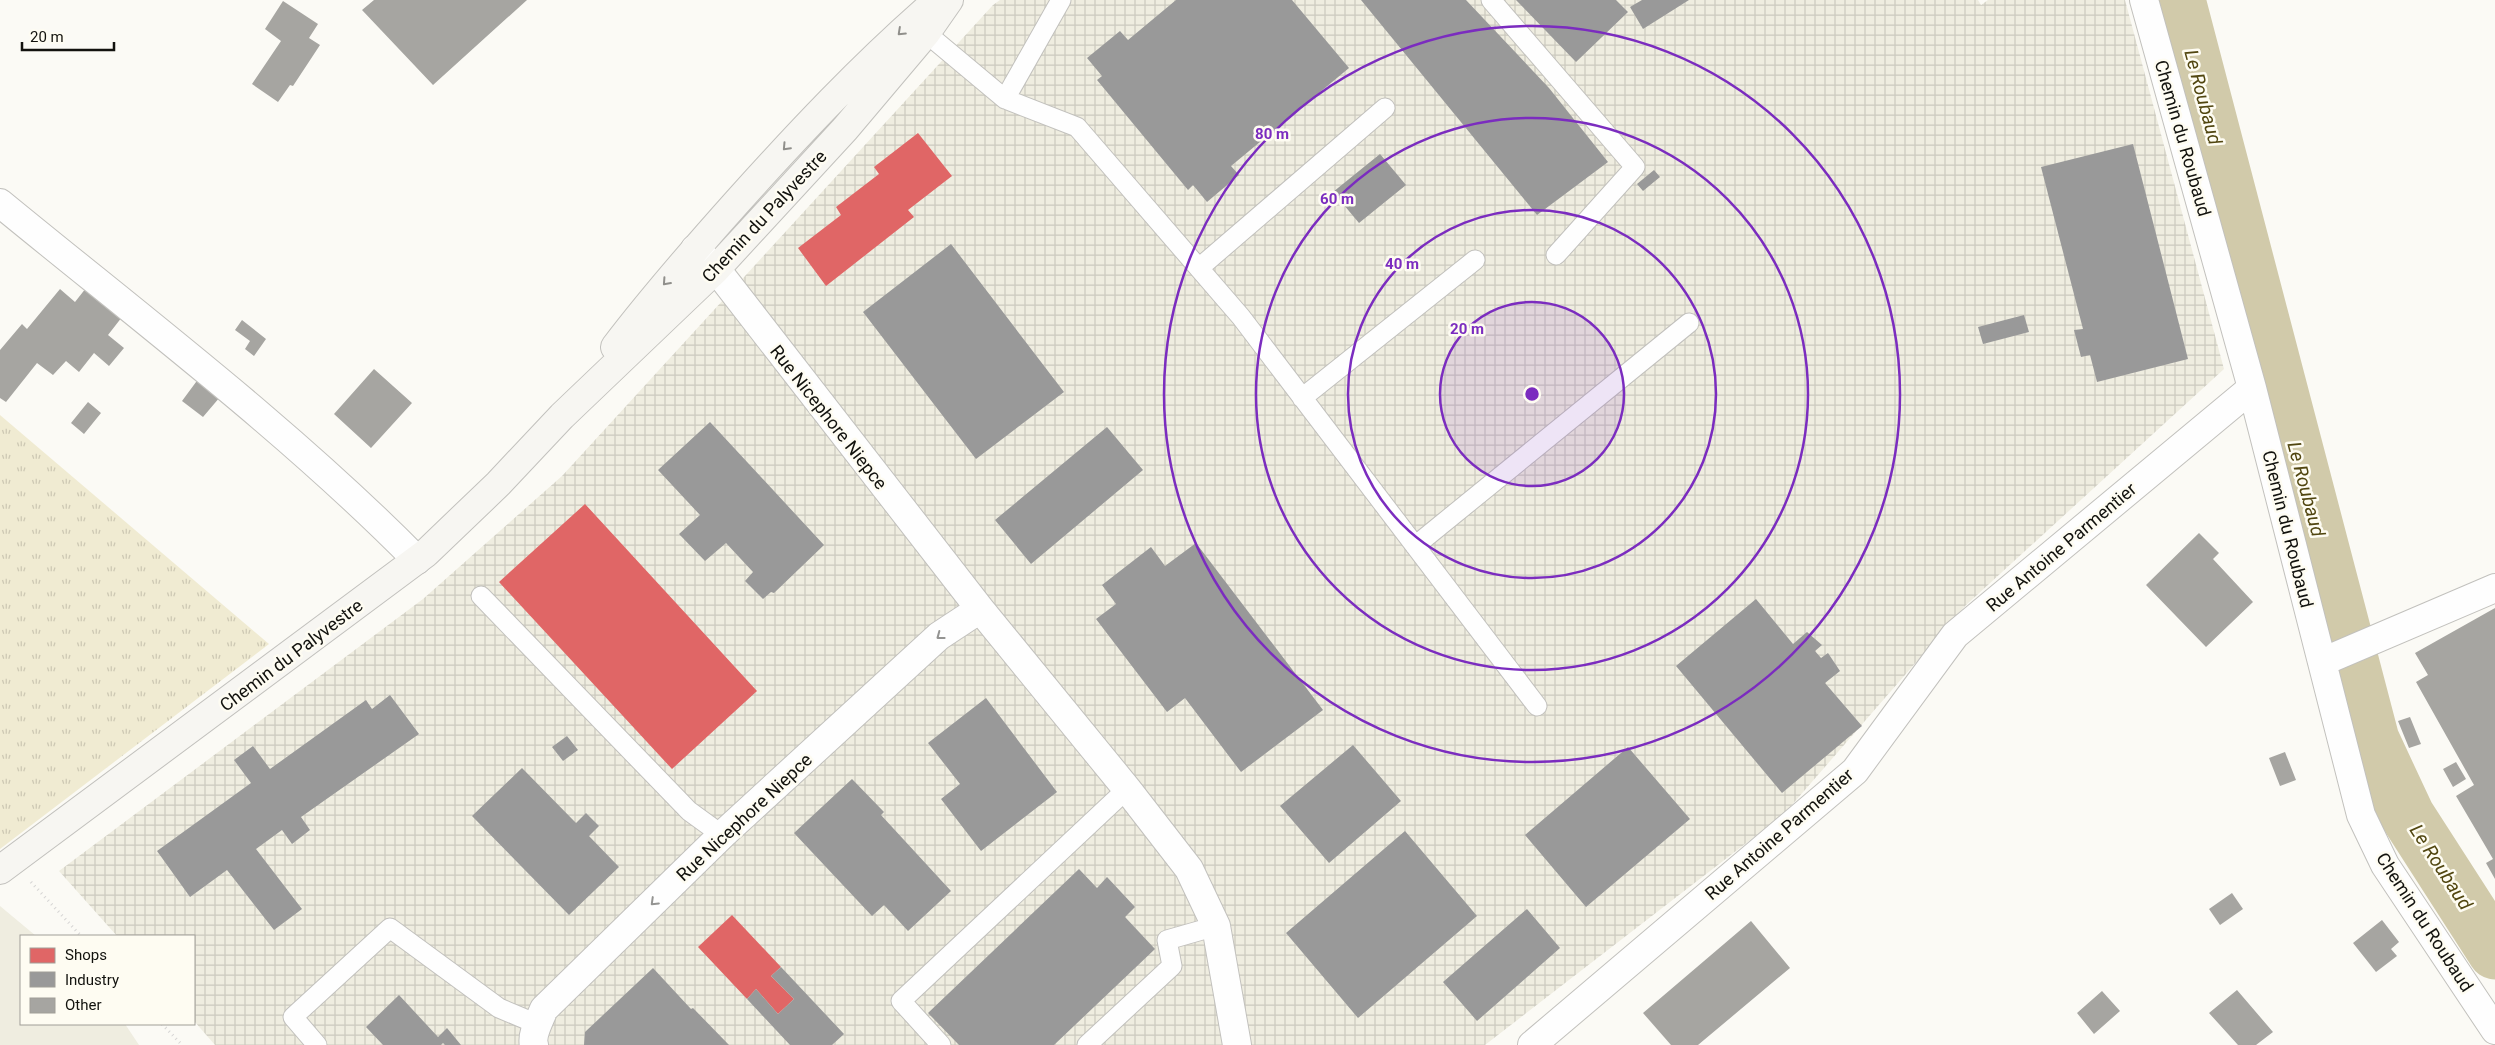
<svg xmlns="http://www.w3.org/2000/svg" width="2495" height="1045" font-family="Roboto,sans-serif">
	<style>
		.built { fill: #efede0 }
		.industrial { fill: url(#industrial-grid) }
		.grass { fill: url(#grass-tufts) }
		.shops { fill: #e06666 }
		.industry { fill: #999 }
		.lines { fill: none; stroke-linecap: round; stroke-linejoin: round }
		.river { stroke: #d1caaa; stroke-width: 55 }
		.building { fill: #a6a5a1 }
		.lane-casing { stroke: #c2c1bd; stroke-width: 21 }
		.street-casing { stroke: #c2c1bd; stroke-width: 30 }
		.secondary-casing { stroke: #c2c1bd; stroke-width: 30 }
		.path { stroke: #d6d5d4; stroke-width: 3; stroke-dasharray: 1 4; stroke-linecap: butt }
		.lane { stroke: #fefefe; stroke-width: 19 }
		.street { stroke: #fefefe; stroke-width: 28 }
		.secondary { stroke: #f7f6f2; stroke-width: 28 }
		.oneway { stroke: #908f8b }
		.oneway2 { stroke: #949492 }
		.ring { fill: none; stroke: #7b2cbf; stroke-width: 2.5 }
		.labels { text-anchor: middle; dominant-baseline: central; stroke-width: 5; stroke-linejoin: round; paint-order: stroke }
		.street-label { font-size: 18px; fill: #12120e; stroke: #fefcf2 }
		.water-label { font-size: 19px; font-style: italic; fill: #514610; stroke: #fefcf2 }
		.centre { fill: #7b2cbf; stroke: #fefcf2; stroke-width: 2.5 }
		.ring-label { font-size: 15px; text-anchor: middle; font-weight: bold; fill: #7b2cbf; stroke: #fefcf2; stroke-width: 5; stroke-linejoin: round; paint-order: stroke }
	</style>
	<defs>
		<pattern id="industrial-grid" width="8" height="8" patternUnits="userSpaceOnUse" patternTransform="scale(1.25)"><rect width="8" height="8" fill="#efede0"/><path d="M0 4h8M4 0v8" fill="none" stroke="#cccabf"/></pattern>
		<pattern id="grass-tufts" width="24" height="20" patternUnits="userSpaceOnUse" patternTransform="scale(1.25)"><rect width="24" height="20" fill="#f0ebd2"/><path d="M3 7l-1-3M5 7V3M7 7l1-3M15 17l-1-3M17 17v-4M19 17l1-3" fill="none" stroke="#cdc8b3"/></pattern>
	</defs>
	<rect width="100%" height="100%" fill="#fbfaf5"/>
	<path class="built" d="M0,906L36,936H21V1024H125L139,1045H0Z"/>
	<path class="industrial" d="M1000,0H1978L1981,5L1988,0H2125L2224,369L1965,606L1784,814L1485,1045H215L194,1021V936H117L59,871L423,599L562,476L993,5Z"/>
	<path class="grass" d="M0,415L269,644L0,849Z"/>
	<path class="shops" d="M918,133L952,176L908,210L914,217L826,286L798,248L841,215L836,207L879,174L874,167Z
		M585,504L757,691L672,769L499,582Z
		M732,915L781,967L771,976L794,999L778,1014L756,989L747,999L698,947Z"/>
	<path class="industry" d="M1176,0H1292L1349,68L1231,166L1239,175L1207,202L1193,185L1188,190L1097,80L1102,76L1087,58L1120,31L1128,40Z
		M1361,0H1466L1549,88L1608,162L1537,215Z
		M1516,0H1616L1628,12L1576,62Z
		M1642,0H1689L1643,29L1630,7Z
		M2133,144L2188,359L2097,382L2090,355L2081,357L2074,330L2083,329L2041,167Z
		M1380,154L1406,185L1359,223L1333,192Z
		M1654,170L1660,177L1643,191L1637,184Z
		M951,244L1064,392L976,459L863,312Z
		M2024,315L2029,332L1983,344L1978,327Z
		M710,422L824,545L774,593L771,592L763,599L745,581L753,572L726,543L705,561L679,534L700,515L658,470Z
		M1107,427L1143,470L1031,564L995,520Z
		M1196,543L1323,710L1241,772L1185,698L1167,712L1096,619L1116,604L1102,585L1151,547L1165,566Z
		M1756,599L1793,644L1807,632L1822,645L1815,651L1821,658L1828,653L1840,671L1825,683L1862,726L1782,793L1676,666Z
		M390,695L419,734L301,817L310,830L292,844L282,830L256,849L302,909L274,930L227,870L190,897L157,851L251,783L234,760L253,746L270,769L366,700L372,709Z
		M986,698L1057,792L981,851L941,799L960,784L928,743Z
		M567,736L578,750L563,761L552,747Z
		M1353,745L1401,801L1329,863L1280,806Z
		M1628,747L1690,819L1586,907L1525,835Z
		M522,768L576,823L586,813L599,826L589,836L619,867L569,915L472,816Z
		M852,779L884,812L881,815L951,891L908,931L884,905L872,916L794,833Z
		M1405,831L1477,916L1358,1018L1286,933Z
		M1079,869L1097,888L1107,877L1135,907L1125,917L1155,949L1054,1045H959L928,1013Z
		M1527,909L1560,948L1477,1021L1443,982Z
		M781,967L844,1034L832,1045H790L747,999L756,989L778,1014L794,999L771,976Z
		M653,968L691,1009L693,1008L729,1045H584L585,1032Z
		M399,995L438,1037L447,1028L461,1045H445L443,1043L441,1045H383L366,1027Z"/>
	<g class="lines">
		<path class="river" d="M2178,0L2372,740L2407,815L2495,952"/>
	</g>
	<path class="building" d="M374,0H527L433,85L362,10Z
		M283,1L318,24L309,38L320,45L293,86L290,85L278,102L252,84L281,41L265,29Z
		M86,288L122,317L108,335L124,348L109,366L94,353L79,372L66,361L53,375L37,363L6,402L0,398V350L22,324L27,329L60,289L75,302Z
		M242,320L266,339L254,356L245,349L250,341L235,330Z
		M374,369L412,403L371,448L334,414Z
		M199,378L220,397L203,417L182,401Z
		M88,402L101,413L84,434L71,423Z
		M2199,533L2219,553L2213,559L2253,602L2206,647L2146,585Z
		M2495,608V879L2486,863L2493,859L2456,796L2474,785L2416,682L2428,675L2415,653Z
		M2410,717L2421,744L2409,748L2398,721Z
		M2285,752L2296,780L2280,786L2269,758Z
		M2456,762L2466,779L2453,787L2443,769Z
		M2232,893L2243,909L2220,925L2209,909Z
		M2382,920L2399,942L2391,949L2397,956L2376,972L2353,943Z
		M1751,921L1790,968L1698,1045H1671L1643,1013Z
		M2237,990L2273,1032L2256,1045H2238L2209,1013Z
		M2102,991L2120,1011L2094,1034L2077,1013Z"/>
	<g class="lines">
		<defs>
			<path id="lane" d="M1491,0L1635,167L1556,255
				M926,33L1005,99L1077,127L1241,317L1537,706
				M1005,99L1061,0
				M1199,268L1385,108
				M1302,398L1475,260
				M1415,546L1689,323
				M481,596L689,811L722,835
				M317,1045L293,1017L390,928L499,1008L537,1024
				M941,1045L901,1001L1127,789
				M1087,1045L1172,966L1167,940L1216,926"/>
			<path id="street" d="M2144,0L2252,388L2361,815L2385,865L2495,1030
				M0,203C140,318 290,431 417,560
				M695,249L716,269L980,609L1127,789L1189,869L1216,926L1237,1045
				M2322,662L2495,588
				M534,1045C531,1035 540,1019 544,1009L722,835L939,636L980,609
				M1532,1045L1855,771L1955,635L2252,388"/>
			<path id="secondary" d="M615,347C653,297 695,249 737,202C799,133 862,66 932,5
				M0,870L426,553L498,484L562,416L716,269L845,129L926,33L949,0"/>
		</defs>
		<use href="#lane" class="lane-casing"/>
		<use href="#street" class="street-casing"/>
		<use href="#secondary" class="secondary-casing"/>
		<path class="path" d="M31,882L81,936
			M162,1024L182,1045"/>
		<use href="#lane" class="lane"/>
		<use href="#street" class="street"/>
		<use href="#secondary" class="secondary"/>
	</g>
	<defs><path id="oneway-chevron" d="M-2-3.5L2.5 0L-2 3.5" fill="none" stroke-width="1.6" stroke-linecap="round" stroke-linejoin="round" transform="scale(1.25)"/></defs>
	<g class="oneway">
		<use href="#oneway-chevron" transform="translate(901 32) rotate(137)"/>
		<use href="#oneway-chevron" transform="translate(786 147) rotate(133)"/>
		<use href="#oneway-chevron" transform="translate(666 282) rotate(132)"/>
	</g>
	<g class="oneway2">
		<use href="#oneway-chevron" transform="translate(940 636) rotate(143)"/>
		<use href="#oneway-chevron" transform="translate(654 902) rotate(136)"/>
	</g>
	<circle cx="1532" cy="394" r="92" fill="#7b2cbf" fill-opacity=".12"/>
	<g class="ring">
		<circle cx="1532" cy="394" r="92"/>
		<circle cx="1532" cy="394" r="184"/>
		<circle cx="1532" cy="394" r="276"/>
		<circle cx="1532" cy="394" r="368"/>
	</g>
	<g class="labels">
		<g class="street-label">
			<text transform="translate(2183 138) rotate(74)">Chemin du Roubaud</text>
			<text transform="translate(764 216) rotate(-47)">Chemin du Palyvestre</text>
			<text transform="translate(829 417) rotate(52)">Rue Nicephore Niepce</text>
			<text transform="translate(2288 529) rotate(76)">Chemin du Roubaud</text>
			<text transform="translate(2061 547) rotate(-40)">Rue Antoine Parmentier</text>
			<text transform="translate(291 655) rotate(-37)">Chemin du Palyvestre</text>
			<text transform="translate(744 817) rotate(-43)">Rue Nicephore Niepce</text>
			<text transform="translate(1779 834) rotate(-41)">Rue Antoine Parmentier</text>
			<text transform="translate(2425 922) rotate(57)">Chemin du Roubaud</text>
		</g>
		<g class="water-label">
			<text transform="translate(2203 97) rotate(75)">Le Roubaud</text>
			<text transform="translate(2306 489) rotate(75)">Le Roubaud</text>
			<text transform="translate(2441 867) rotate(57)">Le Roubaud</text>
		</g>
	</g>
	<circle cx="1532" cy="394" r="8" class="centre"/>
	<g class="ring-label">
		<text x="1272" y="139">80 m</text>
		<text x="1337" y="204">60 m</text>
		<text x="1402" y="269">40 m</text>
		<text x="1467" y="334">20 m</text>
	</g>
	<rect x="20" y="935" width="175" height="90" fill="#fefcf2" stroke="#a09e97"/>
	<rect x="30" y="948" width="25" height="15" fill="#e06666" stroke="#a09e97"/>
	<text x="65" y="960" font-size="15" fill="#12120e">Shops</text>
	<rect x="30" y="972" width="25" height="15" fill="#999999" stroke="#a09e97"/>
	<text x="65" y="985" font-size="15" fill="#12120e">Industry</text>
	<rect x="30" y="998" width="25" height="15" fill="#a6a5a1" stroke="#a09e97"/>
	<text x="65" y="1010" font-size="15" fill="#12120e">Other</text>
	<path d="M22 42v8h92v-8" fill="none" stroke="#12120e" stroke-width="2.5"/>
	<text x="30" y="42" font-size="15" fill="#12120e" stroke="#fefcf2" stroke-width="4" paint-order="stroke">20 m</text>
</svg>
